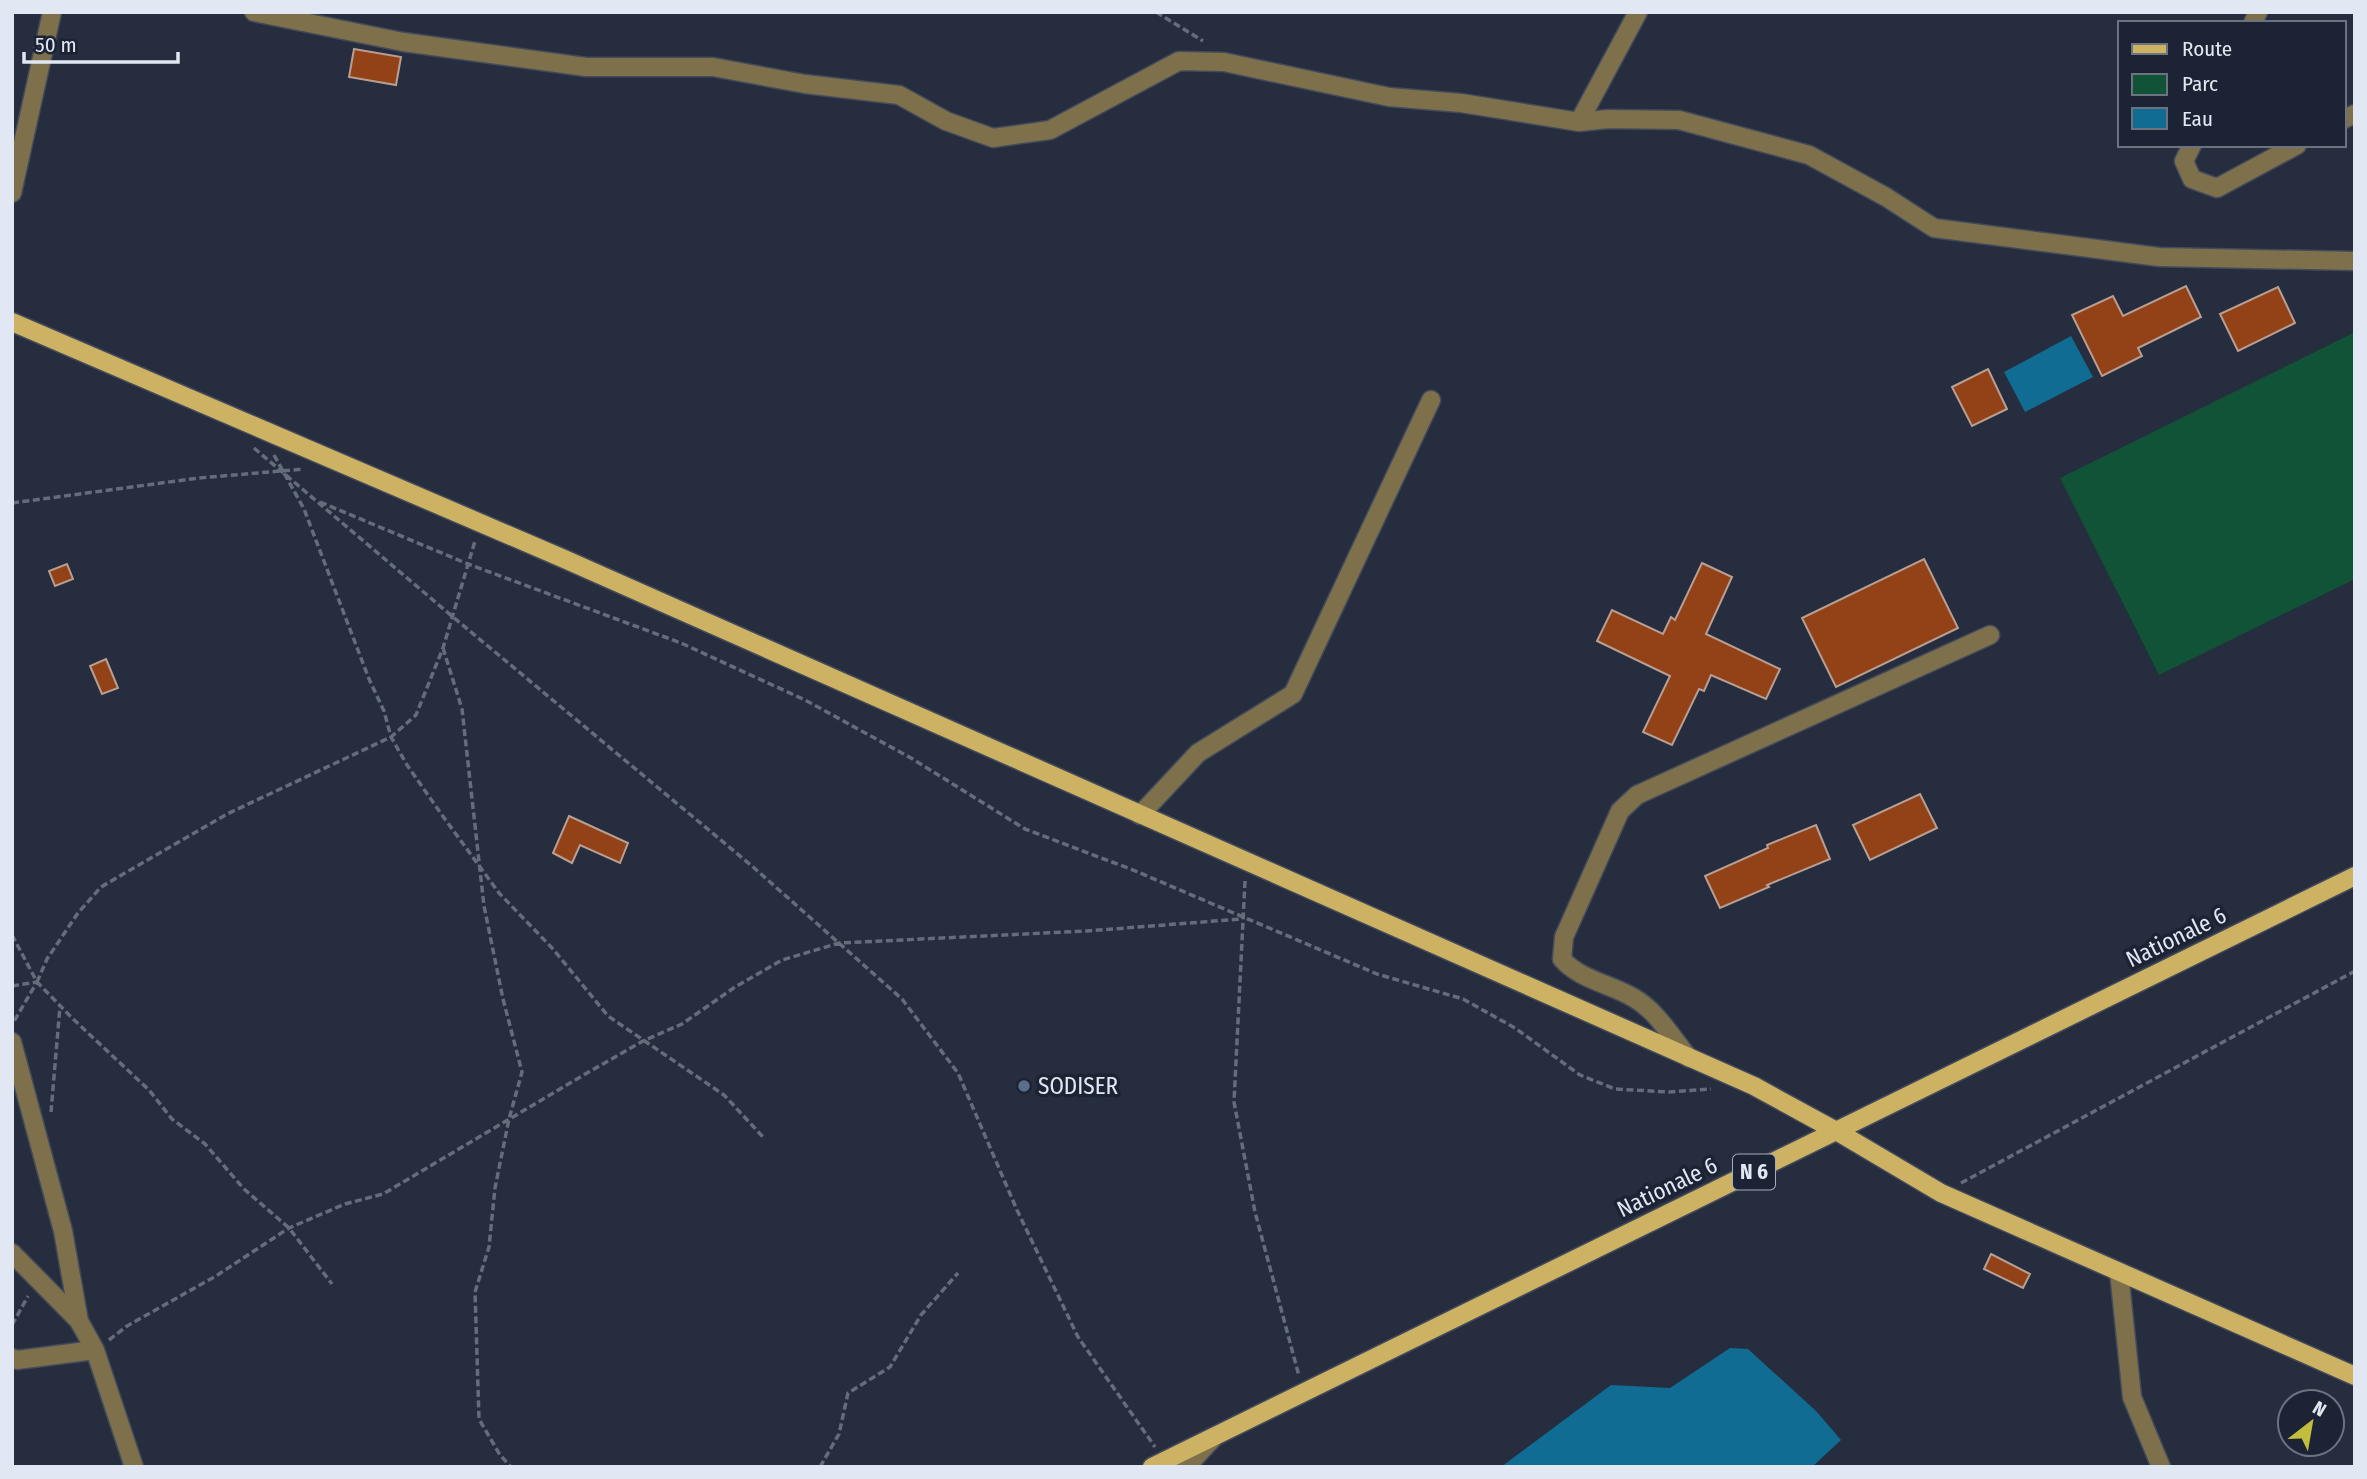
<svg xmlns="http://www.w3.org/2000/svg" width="2367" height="1479" font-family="'Fira Sans Condensed',sans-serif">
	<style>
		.green { fill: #115336 }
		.water { fill: #106c92 }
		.building { fill: #934217; stroke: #b89f94; stroke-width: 2 }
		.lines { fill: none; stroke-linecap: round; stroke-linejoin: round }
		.minor-casing { stroke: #434b5b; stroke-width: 21 }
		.major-casing { stroke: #434b5b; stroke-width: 21 }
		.path { stroke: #656c7b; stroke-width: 3.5; stroke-dasharray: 7 3.5; stroke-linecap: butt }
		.minor { stroke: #7d704b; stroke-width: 18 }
		.major { stroke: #ceb263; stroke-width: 18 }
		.service-dot { fill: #5c6f8a; stroke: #1c2334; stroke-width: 2.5 }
		.labels { text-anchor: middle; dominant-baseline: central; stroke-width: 7; stroke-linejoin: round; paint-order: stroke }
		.shield { fill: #1c2334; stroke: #a7adba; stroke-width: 2 }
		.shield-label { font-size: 21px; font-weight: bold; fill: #e2e8f3 }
		.street-label { font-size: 23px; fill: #e2e8f3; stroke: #1c2334 }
		.poi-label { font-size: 23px; fill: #e2e8f3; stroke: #1c2334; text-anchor: start }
	</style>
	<rect width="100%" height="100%" fill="#252d3e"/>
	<path class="green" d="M2353,333L2355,337V579L2159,675L2060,478Z"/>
	<path class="water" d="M2071,336L2093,377L2025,412L2004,372Z
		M1730,1348L1748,1349L1816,1411L1841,1440L1812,1467H1501L1611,1385L1670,1388Z"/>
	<path class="building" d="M354,49L401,57L396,85L349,77Z
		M2186,286L2201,317L2138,348L2142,356L2102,376L2072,315L2113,296L2123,316Z
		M2278,287L2295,323L2238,351L2220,314Z
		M1988,369L2007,409L1972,426L1952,387Z
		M1924,559L1958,628L1836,687L1802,618Z
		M1702,563L1732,577L1706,634L1780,669L1766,699L1711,675L1704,691L1699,689L1672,745L1643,732L1670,676L1597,641L1612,610L1663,634L1671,617L1675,620Z
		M67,564L73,579L55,586L49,571Z
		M106,659L118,688L102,694L90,666Z
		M1920,794L1937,828L1870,860L1853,825Z
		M569,816L628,843L620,863L580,845L572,863L553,853Z
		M1816,825L1830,859L1767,885L1769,887L1720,908L1705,876L1768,848L1767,845Z
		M1991,1254L2030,1274L2023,1288L1984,1269Z"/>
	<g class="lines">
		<defs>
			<path id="minor" d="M254,12L403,42L586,67H713L805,84L899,95L946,121L993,138L1050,130L1179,61L1224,62L1389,97L1461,103L1579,122L1608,119L1679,120L1809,155L1886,197L1934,228L2159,257L2355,261
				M2253,23L2258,12
				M2344,119L2355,114
				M1579,122L1638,12
				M2192,145L2184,161L2192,179L2217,188L2297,145
				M12,193L52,12
				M1140,815L1198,753L1293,694L1431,400
				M12,1042L63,1231L79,1321
				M1689,1058C1672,1038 1657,1011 1634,998C1611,984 1580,980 1562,959L1564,937L1620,811L1637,795L1990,635
				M12,1253L79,1321L95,1350L134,1467
				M2119,1272L2132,1397L2161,1467
				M12,1358L17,1360L95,1350
				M1186,1467L1214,1437"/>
			<path id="major" d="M12,322L562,558L1754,1086L1838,1132L1941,1193L2355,1376
				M1152,1467L2355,876"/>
		</defs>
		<use href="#minor" class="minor-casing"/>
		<use href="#major" class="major-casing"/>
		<path class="path" d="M1156,12L1203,41
			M254,448L453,617L752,866L902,999L958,1073L1017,1210L1078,1337L1155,1447
			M274,455L304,509L369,679L384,711L391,737L407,765L442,815L499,893L553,949L608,1016L724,1095L763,1137
			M320,502L468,564L681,643L805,700L911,758L1025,829L1133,870L1377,974L1463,999L1515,1028L1580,1075L1615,1089L1669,1092L1711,1089
			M12,503L199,478L304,469
			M443,648L462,709L484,906L503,999L522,1072L509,1119L495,1188L489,1247L475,1292L479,1419L500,1455L511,1467
			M1245,881L1234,1102L1255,1212L1299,1376
			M12,935L37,982L72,1018L149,1090L172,1119L205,1144L244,1189L289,1228L332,1284
			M37,982L47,959L78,913L101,887L227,814L391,737L416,715L443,648L475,541
			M12,986L37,982L13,1023
			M51,1112L60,1006
			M1961,1183L2355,971
			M12,1325L28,1296
			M109,1340L127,1326L216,1276L289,1228L345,1204L383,1194L587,1073L643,1041L682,1024L735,987L782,960L839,943L1087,931L1241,919
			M820,1467L839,1434L848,1393L890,1367L921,1315L958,1273"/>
		<use href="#minor" class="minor"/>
		<use href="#major" class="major"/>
	</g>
	<circle class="service-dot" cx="1024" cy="1086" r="7"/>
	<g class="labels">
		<rect class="shield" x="1733" y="1154.5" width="42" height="35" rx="5"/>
		<g class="shield-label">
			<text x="1754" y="1172">N 6</text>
		</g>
		<g class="street-label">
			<text transform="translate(2176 937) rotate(-26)">Nationale 6</text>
			<text transform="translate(1667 1187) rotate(-26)">Nationale 6</text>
		</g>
		<g class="poi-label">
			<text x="1038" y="1086">SODISER</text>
		</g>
	</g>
	<rect width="2367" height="1479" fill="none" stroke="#e2e8f3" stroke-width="28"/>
	<rect x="2118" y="21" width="228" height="126" fill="#1c2334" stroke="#6b7280" stroke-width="2"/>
	<rect x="2132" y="44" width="35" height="10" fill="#ceb263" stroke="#6b7280" stroke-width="2"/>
	<text x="2182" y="56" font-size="21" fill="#e2e8f3">Route</text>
	<rect x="2132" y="74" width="35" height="21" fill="#115336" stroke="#6b7280" stroke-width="2"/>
	<text x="2182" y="91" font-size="21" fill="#e2e8f3">Parc</text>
	<rect x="2132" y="108" width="35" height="21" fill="#106c92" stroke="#6b7280" stroke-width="2"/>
	<text x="2182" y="126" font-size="21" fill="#e2e8f3">Eau</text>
	<g transform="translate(2311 1423) rotate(31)"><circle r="33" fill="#1c2334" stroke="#6b7280" stroke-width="2"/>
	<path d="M0-5L12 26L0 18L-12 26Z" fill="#c3bd3e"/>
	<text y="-10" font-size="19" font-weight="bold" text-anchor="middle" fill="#e2e8f3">N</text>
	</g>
	<path d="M24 52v10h154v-10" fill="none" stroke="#e2e8f3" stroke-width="3.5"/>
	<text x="35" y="52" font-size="21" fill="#e2e8f3" stroke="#1c2334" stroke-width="5" paint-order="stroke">50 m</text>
</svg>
